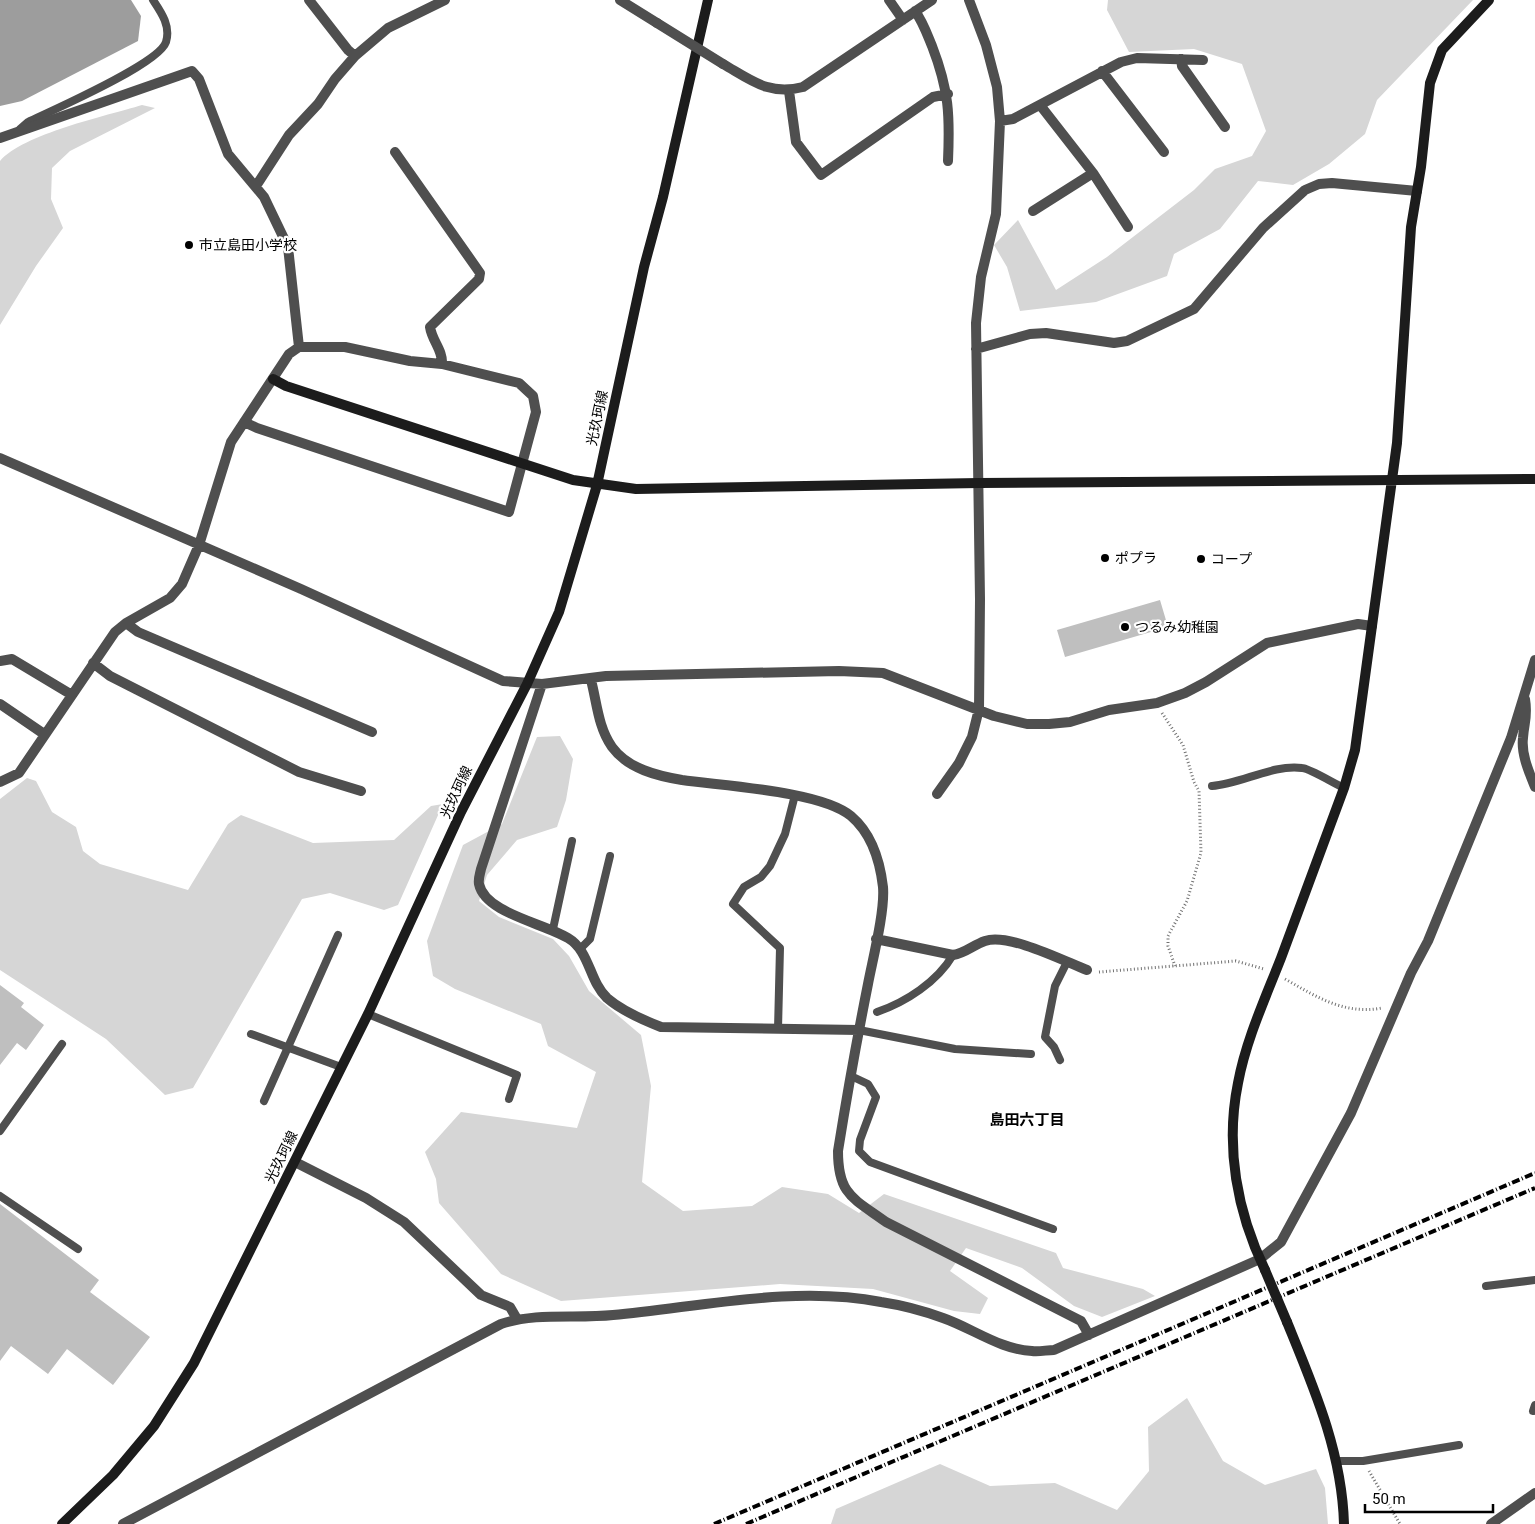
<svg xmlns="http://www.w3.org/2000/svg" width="1535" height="1524" font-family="Roboto,'Noto Sans JP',sans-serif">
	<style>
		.green { fill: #d6d6d6 }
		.water { fill: #9d9d9d }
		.building { fill: #bfbfbf }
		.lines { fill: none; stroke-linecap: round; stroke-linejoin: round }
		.path { stroke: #717171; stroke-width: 3; stroke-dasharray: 1 2.5; stroke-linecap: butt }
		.lane { stroke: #4f4f4f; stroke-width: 8 }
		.street { stroke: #4f4f4f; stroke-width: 10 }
		.secondary { stroke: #1c1c1c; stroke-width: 10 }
		.rail { stroke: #000; stroke-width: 4; stroke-dasharray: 8 2.5 1 2.5; stroke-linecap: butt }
		.street-bridge { stroke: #4f4f4f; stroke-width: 10 }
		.secondary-bridge { stroke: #1c1c1c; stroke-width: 10 }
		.poi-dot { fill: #000; stroke: #fff; stroke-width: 2 }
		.labels { text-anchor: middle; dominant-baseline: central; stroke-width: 4.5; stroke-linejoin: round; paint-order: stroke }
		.poi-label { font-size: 14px; fill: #000; stroke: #fff; text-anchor: start }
		.street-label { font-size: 14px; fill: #000; stroke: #fff }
		.neighbourhood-label { font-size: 15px; font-weight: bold; fill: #000; stroke: #fff }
	</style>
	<rect width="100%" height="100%" fill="#fff"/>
	<path class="green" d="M1108,0H1473L1377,100L1365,134L1329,164L1293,185L1258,181L1220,229L1174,254L1167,276L1096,302L1020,311L1007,267L994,245L1018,220L1056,290L1107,257L1194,190L1215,169L1252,156L1266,131L1242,64L1194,49L1129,52L1107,10Z
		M142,105L155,108L70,151L52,168L51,199L63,228L36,266L0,325V161C23,134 106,116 142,105Z
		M560,736L573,759L566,800L557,827L517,840L487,875L479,901L499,917L553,939L569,956L589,991L641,1035L651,1086L642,1182L683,1211L752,1206L782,1187L828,1194L859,1213L884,1194L1056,1253L1063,1268L1143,1289L1155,1296L1102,1317L1074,1306L1022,1268L966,1248L950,1271L988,1298L980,1314L954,1311L873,1289L780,1284L561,1301L501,1274L439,1203L436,1179L425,1152L461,1112L577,1128L596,1072L548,1046L541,1024L455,989L433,976L427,941L463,845L502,824L537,737Z
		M27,778L36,781L52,812L76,827L83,851L100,864L188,890L228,824L241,815L313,843L394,840L431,806L443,804L398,905L384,910L330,893L302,899L193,1088L165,1095L106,1039L0,970V799Z
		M1187,1398L1223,1461L1265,1485L1316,1469L1325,1488L1328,1524H831L836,1509L940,1464L990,1486L1055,1483L1117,1510L1149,1471L1148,1427Z"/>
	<path class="water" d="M0,0H131L141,16L138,41L22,101L0,106Z"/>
	<path class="building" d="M1160,600L1168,627L1065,657L1057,630Z
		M0,985L24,1003L21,1007L44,1025L26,1050L17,1043L0,1065Z
		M0,1204L99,1280L90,1292L150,1337L113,1385L67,1349L48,1374L11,1346L0,1361Z"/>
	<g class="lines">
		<path class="path" d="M1162,713L1183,745L1194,782L1199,791L1201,853L1187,901L1168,936V946L1175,966
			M1099,972L1236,961L1264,969
			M1285,979C1317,997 1344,1015 1382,1008
			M1369,1471L1400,1524"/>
		<path class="lane" d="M20,129L28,122C53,110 159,64 166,42C171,26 161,12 153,0
			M1212,786C1241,784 1273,764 1302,768C1309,768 1335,784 1344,788
			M553,929L572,841
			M580,949L590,939L610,856
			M877,1012C906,1002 937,982 953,955
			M368,1014L517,1075L509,1099
			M778,1029L780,948L733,904L744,887L761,877L770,866L785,834L795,795
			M859,1030L955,1049L1031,1054
			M251,1034L341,1067
			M1060,1060L1054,1047L1045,1037L1055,986L1067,962
			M851,1076L868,1084L876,1097L860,1140L859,1151L870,1162L1053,1229
			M264,1101L338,935
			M0,1131L62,1044
			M0,1196L78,1249
			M1486,1286L1535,1280
			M1533,1411L1535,1405
			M1337,1461H1363L1459,1445"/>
		<path class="street" d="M309,0L348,50L355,56
			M620,0L657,23
			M889,0L903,20
			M915,11C923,22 927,34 932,46C949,90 950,115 948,161
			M1181,59L1182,66L1225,127
			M723,64C751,80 769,96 803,87L932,0
			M1102,71L1164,152
			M789,91L796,142L821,175L933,97L948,94
			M1040,105L1093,173L1128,227
			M1000,121L1013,119L1121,62L1137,58L1203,60
			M0,138L192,71L199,79L228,154L264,197L288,247L299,347L289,354L231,442L199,545L182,584L170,598L126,623L115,632L19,773L0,782
			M395,152L480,273L479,279L430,327C432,341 443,350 442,364
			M256,186L289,135L318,104L335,79L355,56L388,28L445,0
			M1033,211L1093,173
			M976,349L1030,334L1046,333L1114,343L1127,341L1194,309L1263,228L1305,190L1319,184L1332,183L1417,191
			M244,422L257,428L509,512L536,412L533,396L519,383L442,364L410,361L345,347H299
			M0,458L301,589L503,681L542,684L606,676L839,671L883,673L994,716L1027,724H1049L1070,722L1109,710L1157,703L1185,693L1206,682L1267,643L1358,624L1372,626
			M126,623L138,632L372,732
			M0,661L12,659L72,695
			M93,663L110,676L299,772L361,791
			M591,680C597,703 598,727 612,747C628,769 658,776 682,780C724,786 821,791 851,816C871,833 880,861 883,887C885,911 873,958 868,984C857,1039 847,1095 838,1151C838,1195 853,1198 886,1222L1081,1321L1089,1335
			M542,684L481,869C480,874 478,879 479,884C485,913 543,923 568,938C590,951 589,981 607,998C622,1011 643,1020 661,1027L859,1030
			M1525,699C1528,717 1524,722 1523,738C1521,754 1529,772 1535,787
			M0,704L44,734
			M937,794L959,763L972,737L979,709L980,599L976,323L981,277L996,214L1000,121L997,87L986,45L969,0
			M876,939L953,955C966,953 973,945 985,941C1009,933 1064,961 1087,970
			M295,1162L366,1198L404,1222L481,1295L510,1307L517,1319
			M123,1524L501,1324C537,1312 576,1319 613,1315C700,1307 794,1285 881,1302C901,1305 924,1311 943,1318C972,1328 1001,1350 1032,1351C1039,1352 1047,1350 1054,1350L1260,1259L1281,1242L1351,1113L1411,973L1428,941L1511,738L1535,660
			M1491,1524L1535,1493"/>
		<path class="secondary" d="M273,379L286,386L573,480L636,489L979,483L1535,479
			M1265,1270C1237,1212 1225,1147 1238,1083C1246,1040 1265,999 1281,958C1302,901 1323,844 1344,788L1355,750L1397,443L1411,227L1421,167L1430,83L1442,50L1489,0
			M1287,1322C1314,1388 1342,1452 1344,1524
			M62,1524L113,1475L154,1426L194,1363L368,1014L461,812L527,684L559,612L597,485L644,267L663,197L708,0"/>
		<path class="rail" d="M714,1524L1535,1173
			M746,1524L1535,1188"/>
		<path class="street-bridge" d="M657,23L723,64"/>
		<path class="secondary-bridge" d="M1265,1270L1287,1322"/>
	</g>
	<g class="poi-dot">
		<circle cx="189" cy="245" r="5"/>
		<circle cx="1105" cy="558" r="5"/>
		<circle cx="1201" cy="559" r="5"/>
		<circle cx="1125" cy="627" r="5"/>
	</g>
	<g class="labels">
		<g class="poi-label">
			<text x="199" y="245">市立島田小学校</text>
			<text x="1115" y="558">ポプラ</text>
			<text x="1211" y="559">コープ</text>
			<text x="1135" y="627">つるみ幼稚園</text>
		</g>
		<g class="street-label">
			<text transform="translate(597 418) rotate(-78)">光玖珂線</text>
			<text transform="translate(456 792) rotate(-65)">光玖珂線</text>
			<text transform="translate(281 1157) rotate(-64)">光玖珂線</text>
		</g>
		<g class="neighbourhood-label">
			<text x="1027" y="1120">島田六丁目</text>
		</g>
	</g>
	<path d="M1365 1504v8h128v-8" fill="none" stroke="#000000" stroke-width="2.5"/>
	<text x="1372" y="1504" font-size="15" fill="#000000" stroke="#ffffff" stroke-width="4" paint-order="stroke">50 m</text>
</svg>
